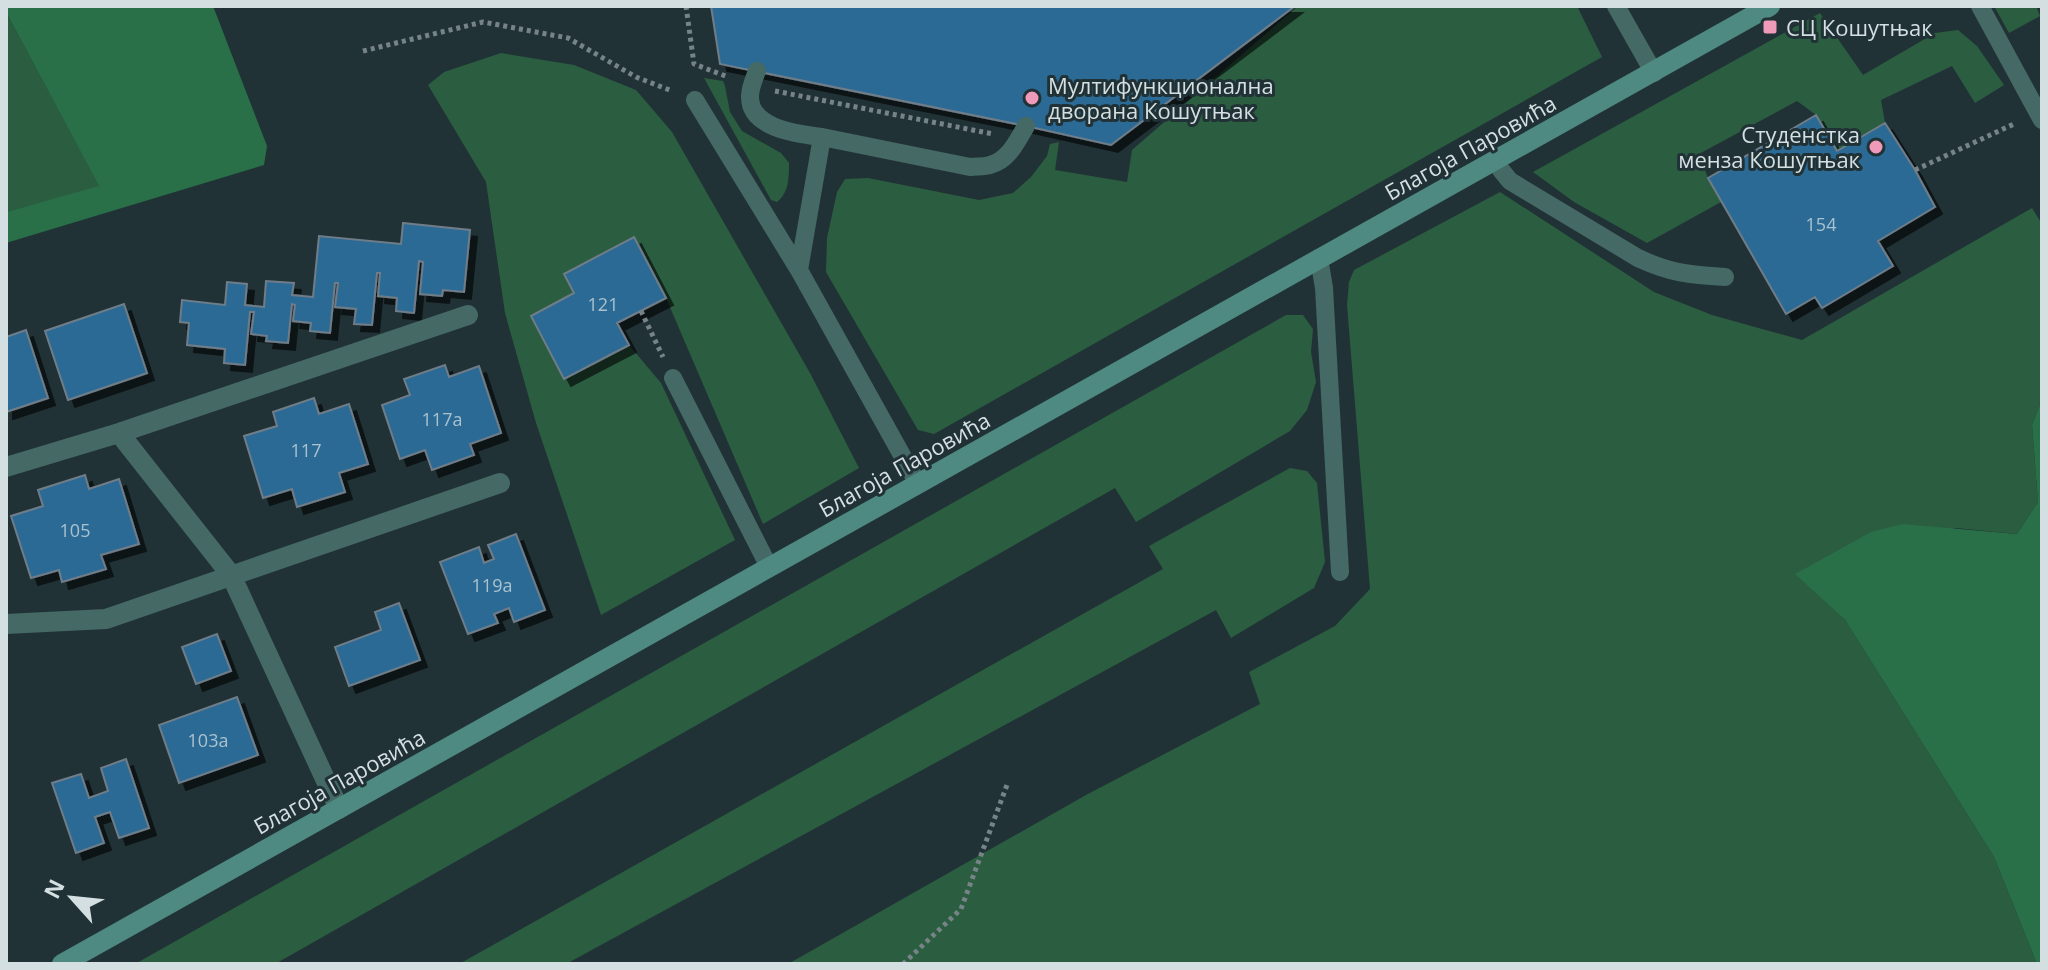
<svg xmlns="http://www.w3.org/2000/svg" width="2048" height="970" font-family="'Open Sans',sans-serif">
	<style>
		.green { fill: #2b5d40 }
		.forest { fill: #296f48 }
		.building { fill: #2b6a95; stroke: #6f7d88; stroke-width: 2; filter: url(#shadow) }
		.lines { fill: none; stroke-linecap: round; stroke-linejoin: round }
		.path { stroke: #768487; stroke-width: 5; stroke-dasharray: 4 4; stroke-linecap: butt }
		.lane { stroke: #456964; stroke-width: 18 }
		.street { stroke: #456964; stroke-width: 20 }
		.secondary { stroke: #4e8a82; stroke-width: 20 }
		.poi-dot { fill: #ef9ab8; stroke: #213236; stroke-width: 3 }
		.labels { text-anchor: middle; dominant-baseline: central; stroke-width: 6; stroke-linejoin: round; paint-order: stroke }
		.number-label { font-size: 18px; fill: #aac2ce }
		.poi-label { font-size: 22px; fill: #d4dfe1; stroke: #213236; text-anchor: start }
		.street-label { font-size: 22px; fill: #d4dfe1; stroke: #213236 }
	</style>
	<defs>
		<filter id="shadow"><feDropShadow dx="7" dy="7" stdDeviation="0" flood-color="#0009"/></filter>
	</defs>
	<rect width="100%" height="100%" fill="#213236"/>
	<path class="green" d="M1298,6H1577L1602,57L934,434L918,430L826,272L827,238L837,192L845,179L868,178L979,200L1013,193L1031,177L1047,156L1050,144L1059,142L1055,170L1127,182L1132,150Z
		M1994,6H2036L2040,16L2009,33Z
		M6,12L100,187L6,212Z
		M1820,13L1863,75L1935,33L1958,30L1977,46L2004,85L1975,103L1952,66L1881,100L1885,123L1837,151L1816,115L1797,101L1699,154L1708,178L1721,202L1647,243L1574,202L1533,172Z
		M501,53L574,65L636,90L672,132L810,373L859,468L763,524L666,298L565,274L574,293L564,379L629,345L661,383L735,540L601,615L536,423L505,313L486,182L428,85L444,72Z
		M704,78L723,81L725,86L730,112L742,131L781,153L789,163C789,177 789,193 777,202L771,200Z
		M1500,192L1654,292L1712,315L1802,340L2032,208L2042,224V399L2032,425L2038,502L2017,534L1956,528L1796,574L1845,620L1994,857L2037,964H788L1086,795L1260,704L1249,672L1335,626L1370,589L1347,305L1349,282L1354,270Z
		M1286,315H1303L1313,329L1311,352L1316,382L1307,410L1290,431L1136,522L1115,488L275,964H135Z
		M1290,468L1307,471L1317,483L1325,562L1314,588L1231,638L1216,610L566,964H459L1163,569L1149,546Z"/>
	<path class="forest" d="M6,6H213L267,146L264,165L6,243V212L99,186L6,12Z
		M2042,399V964H2037L1994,857L1845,620L1795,574L1871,532L1902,524L2017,534L2038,502L2032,425Z"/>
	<path class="building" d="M711,6H1295L1111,145L1026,126L720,64Z
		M1816,115L1837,151L1885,123L1915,170L1935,207L1878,241L1893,266L1822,308L1815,297L1786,314L1708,178Z
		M403,223L470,230L464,292L443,290L442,296L420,294L423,262L419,261L414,313L396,311L397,298L378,296L380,273H377L372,325L354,324L356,309L335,307L338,283H335L330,333L310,331L311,323L293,321L295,305L292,304L288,343L266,341L267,336L251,334L254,312H250L245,365L224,363L225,349L187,345L189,323L180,322L182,300L225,305L227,282L247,284L245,305L264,307L266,281L294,283L292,295L313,297L319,236L401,244Z
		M634,237L666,298L617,323L629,345L564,379L531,316L574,293L564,274Z
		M124,304L147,373L68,400L45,331Z
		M26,330L48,398L6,412V337Z
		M445,365L449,377L479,366L501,433L470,444L474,455L432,470L425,450L400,459L382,405L410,395L404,379Z
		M314,398L319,414L349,404L368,464L339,473L345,492L297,507L292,489L263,498L244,436L277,426L273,412Z
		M85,475L89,489L119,479L139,544L101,555L106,569L62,582L59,570L31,578L11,516L43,506L38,490Z
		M516,534L545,610L514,622L509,608L494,614L498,623L468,634L440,562L479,547L484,563L494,559L488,545Z
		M399,603L420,660L349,686L335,647L381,630L375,612Z
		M217,634L231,671L196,684L182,647Z
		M237,697L258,755L179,783L159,725Z
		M126,759L149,828L119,838L110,812L95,817L104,843L76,853L52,783L81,774L89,798L108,791L101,768Z"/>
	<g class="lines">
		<path class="path" d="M686,6L694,64L728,77
			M363,51L483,22L568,38L636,77L672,91
			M775,91L993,134
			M1915,170L2016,123
			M641,311L663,357
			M903,964L961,909L1007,785"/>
		<path class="lane" d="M1616,6L1654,73
			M1980,6L2042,120
			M757,71C754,79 750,88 750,96C749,129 799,134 822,137L799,270
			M695,100L799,270L918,484
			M822,137L970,167C976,166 984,167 990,165C1009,160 1017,141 1026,126
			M1496,160L1501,170L1510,181L1638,258C1670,273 1690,275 1725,277
			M1319,258L1324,288L1340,572
			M673,378L769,567"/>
		<path class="street" d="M119,433L231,575L339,809
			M6,467L119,433L468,315
			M6,624L106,619L500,483"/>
		<path class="secondary" d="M62,964L1770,6"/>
	</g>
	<g class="poi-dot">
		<rect x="1762" y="19" width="16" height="16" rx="4"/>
		<circle cx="1032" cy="98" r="8"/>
		<circle cx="1876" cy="147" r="8"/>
	</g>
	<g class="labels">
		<g class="number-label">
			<text x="1821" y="224">154</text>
			<text x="603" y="304">121</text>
			<text x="442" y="419">117a</text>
			<text x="306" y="450">117</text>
			<text x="75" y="530">105</text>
			<text x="492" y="585">119a</text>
			<text x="208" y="740">103a</text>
		</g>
		<g class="poi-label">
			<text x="1786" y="27">СЦ Кошутњак</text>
			<text x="1048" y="85">Мултифункционална<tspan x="1048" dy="25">дворана Кошутњак</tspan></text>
			<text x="1860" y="134" text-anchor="end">Студенстка<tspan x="1860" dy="25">менза Кошутњак</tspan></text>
		</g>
		<g class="street-label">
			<text transform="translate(1470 147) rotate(-29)">Благоја Паровића</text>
			<text transform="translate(904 464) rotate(-29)">Благоја Паровића</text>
			<text transform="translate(339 781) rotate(-29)">Благоја Паровића</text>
		</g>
	</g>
	<rect width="2048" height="970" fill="none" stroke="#d4dfe1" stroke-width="16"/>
	<g transform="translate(72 898) rotate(297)" stroke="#213236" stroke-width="6" paint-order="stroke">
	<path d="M0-6L14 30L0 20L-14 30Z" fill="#d4dfe1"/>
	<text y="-12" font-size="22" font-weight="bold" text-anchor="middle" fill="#d4dfe1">N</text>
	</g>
</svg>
